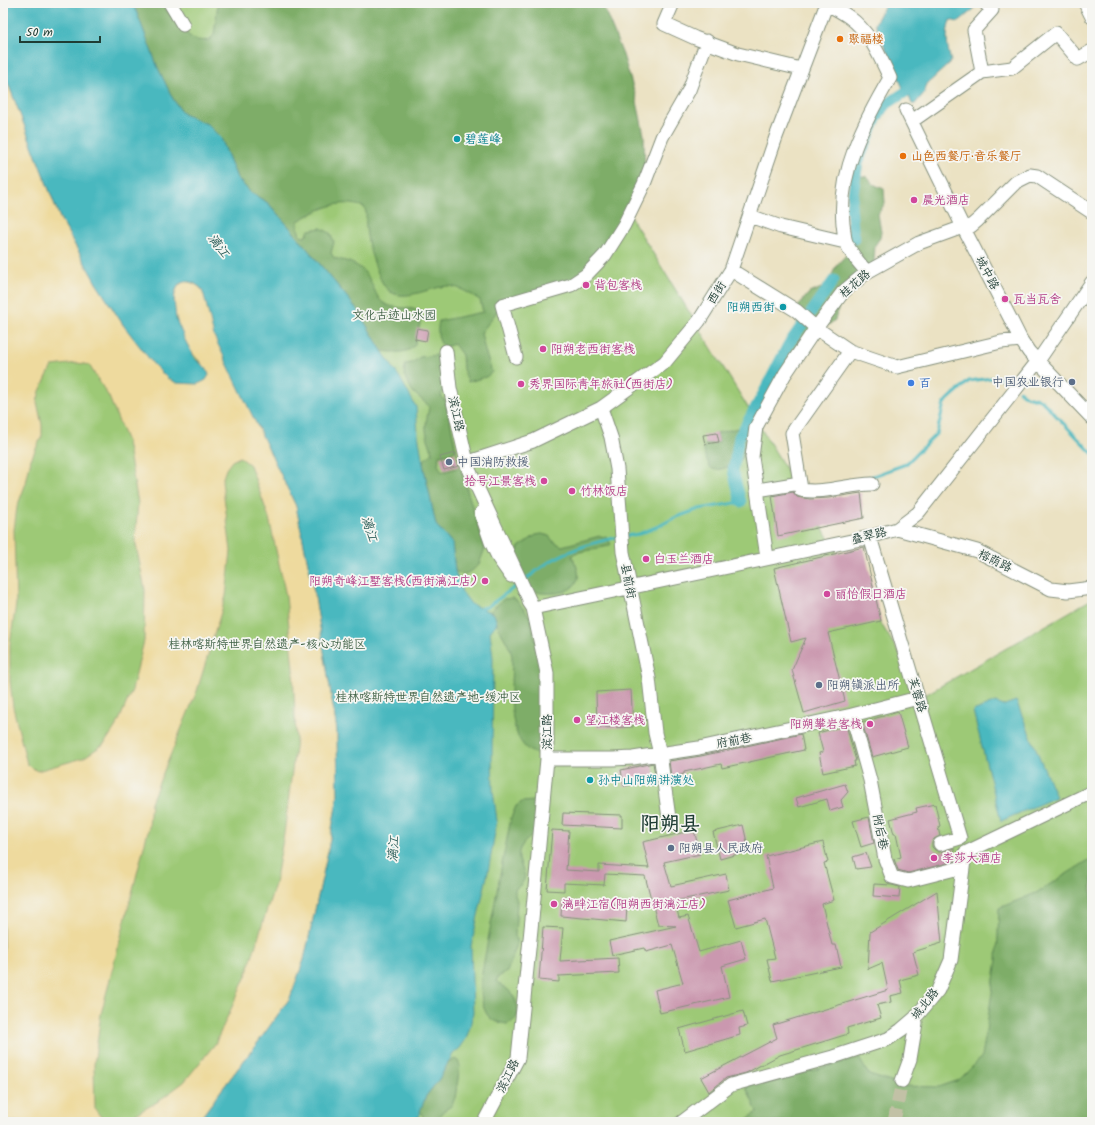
<svg xmlns="http://www.w3.org/2000/svg" width="1095" height="1125" font-family="Kalam,'LXGW WenKai TC',sans-serif">
	<style>
		.green { fill: #9dc976; stroke: #5e8355 }
		.forest { fill: #7ead67; stroke: #4e754e }
		.sand { fill: #eeda9e; stroke: #868c69; fill-rule: evenodd }
		.water { fill: #48b8bf; stroke: #347a7a }
		.lines { fill: none; stroke-linecap: round; stroke-linejoin: round }
		.stream { stroke: #48b8bf; stroke-width: 3 }
		.canal { stroke: #48b8bf; stroke-width: 11 }
		.building { fill: #ca98af }
		.minor-tunnel { stroke: #c2c1a6; stroke-width: 13; stroke-dasharray: 13 6; stroke-linecap: butt }
		.minor-casing { stroke: #85907c; stroke-width: 15 }
		.minor { stroke: #fff; stroke-width: 13 }
		.food-dot { fill: #e8710a; stroke: #f6f6f2; stroke-width: 1.5 }
		.culture-dot { fill: #0f9aa8; stroke: #f6f6f2; stroke-width: 1.5 }
		.hotel-dot { fill: #d1479c; stroke: #f6f6f2; stroke-width: 1.5 }
		.service-dot { fill: #5c6f8a; stroke: #f6f6f2; stroke-width: 1.5 }
		.shop-dot { fill: #3f7fe0; stroke: #f6f6f2; stroke-width: 1.5 }
		.labels { text-anchor: middle; dominant-baseline: central; stroke-width: 3.5; stroke-linejoin: round; paint-order: stroke }
		.food-label { font-size: 12px; fill: #c56008; stroke: #f6f6f2; text-anchor: start }
		.culture-label { font-size: 12px; fill: #0d838f; stroke: #f6f6f2; text-anchor: start }
		.hotel-label { font-size: 12px; fill: #b23c85; stroke: #f6f6f2; text-anchor: start }
		.street-label { font-size: 12px; fill: #1f3d34; stroke: #f6f6f2 }
		.park-label { font-size: 12px; fill: #3e6044; stroke: #f6f6f2 }
		.service-label { font-size: 12px; fill: #4e5e75; stroke: #f6f6f2; text-anchor: start }
		.shop-label { font-size: 12px; fill: #366cbe; stroke: #f6f6f2; text-anchor: start }
		.water-label { font-size: 13px; font-style: italic; fill: #295c57; stroke: #f6f6f2 }
		.town-label { font-size: 20px; font-weight: bold; fill: #1f3d34; stroke: #f6f6f2 }
	</style>
	<rect width="100%" height="100%" fill="#f6f6f2"/>
	<filter id="ink" filterUnits="userSpaceOnUse"><feTurbulence type="fractalNoise" baseFrequency=".025" numOctaves="2"/><feDisplacementMap in="SourceGraphic" scale="8" xChannelSelector="R" yChannelSelector="G"/><feConvolveMatrix kernelMatrix="1 2 1 2 8 2 1 2 1" color-interpolation-filters="sRGB"/></filter>
	<filter id="wash" filterUnits="userSpaceOnUse"><feTurbulence type="fractalNoise" baseFrequency=".012" numOctaves="4" result="noise"/><feDisplacementMap in="SourceGraphic" scale="16" xChannelSelector="R" yChannelSelector="G"/><feGaussianBlur stdDeviation="0.9" result="paint"/><feColorMatrix in="noise" values="0 0 0 0 0 0 0 0 0 0 0 0 0 0 0 0 0 1.4 0 .05"/><feComposite in="paint" operator="in"/></filter>
	<g filter="url(#wash)">
		<rect width="100%" height="100%" fill="#ebe2c3"/>
		<path class="green" d="M3,3H499L925,695L1092,599V1122H3Z"/>
		<path class="forest" d="M133,3H162C169,13 181,30 191,37C196,41 203,41 209,40L214,35L218,3H602L623,55L636,97L644,135L645,174L608,245L578,277L498,310L481,333L485,351L492,372L486,377L468,382L463,369L462,355L454,344L444,347C437,340 437,331 439,321L483,312L480,300C470,294 459,286 447,286C424,288 394,309 381,280C374,264 367,245 366,227C365,220 368,214 364,207C339,198 320,209 298,221V228L300,236L305,237L309,230L321,228L330,233L334,242L331,253L334,258C350,262 361,264 370,280C374,288 376,296 382,302C393,311 410,305 421,312C422,323 419,325 417,334C416,337 416,341 415,344C409,355 392,352 382,351L356,308L290,228L268,203L251,193L237,178L221,138L207,124L183,114L173,99L158,68Z
			M862,176L867,177L873,184L884,189L885,203L878,214L881,232L880,238L875,245L874,262L839,306L835,320L830,324L811,330L759,410V407L787,353L797,326L799,305L809,293L824,287L831,277L836,266L847,254L849,198L851,180Z
			M436,355C445,368 452,381 441,394L442,398L446,401L456,450L452,453L439,455L438,465L442,472L460,467L485,548L479,564L473,570L463,575L455,571L452,543L436,525L423,464L425,459L432,454C432,446 428,442 427,435C424,425 428,416 429,406L413,392L404,375L405,364L412,363L420,357Z
			M738,428H746C753,436 747,453 741,460C737,464 718,472 713,469C709,468 709,465 708,462C704,455 703,452 705,444L719,442L717,433Z
			M542,534L549,536L553,541L562,546L600,536L606,537L611,544L609,546L575,553L572,556C574,561 577,566 578,571C581,586 566,593 554,593C549,593 540,594 535,591C525,585 520,567 516,556L519,547L536,535Z
			M513,598L518,602L530,617L543,674L542,755C503,751 512,683 512,656C509,641 496,629 494,614L489,612L504,599Z
			M535,801L538,804L535,834C530,838 524,841 521,847C511,865 538,875 515,889V895L517,901L515,936L517,944L507,972L498,977L496,981C500,985 503,986 507,989C514,994 520,1007 517,1016C516,1020 511,1022 507,1024C501,1023 494,1022 490,1018C480,1008 481,990 481,978L501,869L511,818L516,806L522,802Z
			M1092,858V1122H744L757,1112L746,1087L760,1082L798,1074L859,1058L869,1075L904,1086L939,1087L959,1080L982,1057L997,960L999,908L1036,893Z
			M455,1059L458,1061L460,1066L455,1098L451,1106L442,1112L436,1122H426L420,1111L426,1096L439,1079L448,1063Z"/>
		<path class="sand" d="M3,70L60,218L96,283L124,326L202,363C191,356 179,331 176,318C171,298 175,269 201,288L259,428L296,506L315,597L337,730L338,796L327,856L304,960L290,998L259,1041L220,1092L198,1122H6L3,1116ZM78,363L89,365L109,397L127,442L138,503L135,540L145,590L144,641L132,690L118,723L104,744L83,758L37,771L27,764L13,707L10,681V644L16,604L14,530L17,507L26,483L31,459L42,436V425L37,402L40,391L52,366ZM240,457L250,465L269,518L286,596L293,669L296,740L284,834L275,884L246,976L215,1044L184,1082L157,1102L129,1118L107,1121L100,1116L95,1109L94,1065L101,1014L149,827L151,802L197,691L226,596L231,551L222,481L226,469L232,461Z"/>
		<path class="water" d="M3,3H133L158,68L173,99L183,114L207,124L221,138L237,178L251,193L268,203L290,228L356,308L382,351L400,378L416,407L418,434L423,464L436,525L452,543L455,571L462,592L471,604L494,614L497,623L490,632L493,658L492,758L493,790L497,821L488,872L471,946L473,1012L470,1027L466,1039L460,1048L453,1054L439,1079L426,1096L416,1122H198L220,1092L259,1041L290,998L304,960L327,856L338,796L337,730L315,597L296,506L214,336L204,295L201,288L194,283L186,281L179,284L175,292L174,300L176,319L185,340L195,359L206,368L209,375L206,380L198,384L177,383L167,378L154,365L124,326L96,283L60,218L3,70Z
			M886,3H970L974,9L958,22L950,20C945,37 947,45 951,62L927,84L924,93L915,104H912L907,91L903,88L875,24Z
			M1016,701L1056,797L1001,821L973,711L996,702L1002,706Z"/>
		<g class="lines">
			<path class="stream" d="M1019,391L1026,396L1041,400L1092,453
				M865,479L906,464L937,433L944,403L969,381L999,377L1013,386
				M625,536L639,534L659,526L674,518L699,509L741,502
				M523,581C532,575 540,568 549,562C570,549 595,542 619,537
				M481,608L487,607L519,584"/>
			<path class="canal" d="M854,239L851,207L858,162L877,117L887,104L907,91
				M741,502L733,471L739,437L763,394L788,345L834,280"/>
		</g>
		<g id="blocks">
			<path class="building" d="M417,328L428,330L426,341L415,339Z
				M717,433L719,442L705,444L703,435Z
				M455,453L459,466L444,470L440,457Z
				M793,492L797,497L810,499L829,498L861,493L864,518L778,536L772,496Z
				M864,547L881,621L828,633L845,701L804,713L792,670L806,638L791,642L774,568Z
				M631,690L633,727L597,728L596,692Z
				M898,712L908,747L872,757L862,722Z
				M846,725L856,761H854L855,766L823,773L819,753L823,752L818,733Z
				M801,734L804,750L722,768L721,764L684,772V774L671,777L669,761L701,756Z
				M653,763L656,780L624,786L621,770Z
				M845,784L848,792L841,800L843,807L830,811L827,799L799,807L796,798Z
				M935,804L940,826L938,827L940,836L934,839L932,843V847L935,850L939,852L954,848L956,861L908,873L898,870L894,859L901,857L896,834H894L890,819L917,812L916,808Z
				M563,813L622,815V828L562,825Z
				M869,817L874,843L861,847L853,821Z
				M743,825L749,851L720,859L713,832Z
				M552,830L569,831L566,870L599,872V865L649,868L643,842L694,830L700,854L664,862L671,886L726,874L729,890L675,901L679,918L688,916L699,952L741,940L746,959L722,966L729,997L660,1013L655,990L683,983L672,945L646,952L644,948L612,955L609,941L676,926L658,925L645,876L605,874L604,885L564,883V891L547,890Z
				M823,842L828,862L824,863L834,900L822,904L832,945H836L841,967L772,981L767,959L775,958L765,919L736,927L728,900L773,888L766,856Z
				M866,853L871,867L856,869L853,857Z
				M874,884L892,885L900,887L899,898L873,896Z
				M937,891L942,943L913,952L919,975L900,980L903,993L890,996L891,1002L877,1005L881,1018L847,1028L848,1034L780,1055L746,1073L726,1078L709,1092L701,1078L777,1038L773,1025L888,990L882,963L868,969L870,932Z
				M562,900L627,906L626,922L561,916Z
				M543,927L563,928L560,961L618,958L619,973L559,976V982L539,980Z
				M743,1011L747,1026L739,1028L740,1035L685,1051L679,1029Z"/>
		</g>
	</g>
	<g filter="url(#ink)">
		<use href="#blocks" fill-opacity="0" stroke="#85907c" stroke-width="1"/>
		<g class="lines">
			<path class="minor-tunnel" d="M894,1122L902,1081"/>
			<defs>
				<path id="minor" d="M170,3L183,25
					M673,3L664,24L695,38L738,54L801,69
					M827,3L776,137L731,270L699,321L665,362L601,408L533,441L466,463L533,608L870,537L960,838L940,844
					M1085,3L1092,17
					M827,4C834,8 842,12 849,17C870,32 879,55 890,78C864,122 838,172 843,224C844,230 844,237 846,242C850,253 859,263 867,272
					M982,72L974,30L992,10L985,3
					M906,110L963,227L1010,318L1021,340L1029,352L1092,418
					M912,121L982,72L1012,68L1056,33L1078,59L1092,51
					M750,216L781,227L845,242
					M731,270L797,311L816,328L850,351L897,367L1001,342L1021,340
					M446,351L450,388L469,471
					M516,357L502,305L571,285L586,275L605,255L624,225L644,184L662,137L689,90L707,41
					M601,408L611,437L617,469L623,552L649,678L655,733L660,754L670,825
					M800,483L792,433L850,351
					M757,490L800,483L801,490C825,494 849,484 872,484
					M481,513L491,542L499,559L511,576
					M897,529L977,551L1051,589L1068,591L1092,588
					M863,539L897,529L918,513L1038,361L1092,282
					M767,557L752,457L756,427L785,374L816,328L843,292L867,272L919,243L963,227L971,226L978,220L1016,182L1030,175L1037,176L1090,211L1092,210
					M852,715L870,780L885,859L892,877L908,881L963,867
					M547,759H613L633,758L699,748L852,715L918,698
					M902,1081L910,1059L916,1023L915,1018
					M484,1122L518,1058L532,919L547,759V673L533,608L529,602
					M682,1122L731,1085L833,1057L888,1039L901,1030L915,1018L938,990L951,960L965,853L1092,792"/>
			</defs>
			<use href="#minor" class="minor-casing"/>
			<use href="#minor" class="minor"/>
		</g>
	</g>
	<g class="food-dot">
		<circle cx="840" cy="39" r="4"/>
		<circle cx="903" cy="156" r="4"/>
	</g>
	<g class="culture-dot">
		<circle cx="457" cy="139" r="4"/>
		<circle cx="783" cy="307" r="4"/>
		<circle cx="590" cy="780" r="4"/>
	</g>
	<g class="hotel-dot">
		<circle cx="914" cy="200" r="4"/>
		<circle cx="586" cy="285" r="4"/>
		<circle cx="1005" cy="299" r="4"/>
		<circle cx="543" cy="349" r="4"/>
		<circle cx="521" cy="384" r="4"/>
		<circle cx="544" cy="481" r="4"/>
		<circle cx="572" cy="491" r="4"/>
		<circle cx="646" cy="559" r="4"/>
		<circle cx="485" cy="581" r="4"/>
		<circle cx="827" cy="594" r="4"/>
		<circle cx="577" cy="720" r="4"/>
		<circle cx="870" cy="724" r="4"/>
		<circle cx="934" cy="858" r="4"/>
		<circle cx="554" cy="904" r="4"/>
	</g>
	<g class="service-dot">
		<circle cx="1072" cy="382" r="4"/>
		<circle cx="449" cy="462" r="4"/>
		<circle cx="819" cy="685" r="4"/>
		<circle cx="671" cy="848" r="4"/>
	</g>
	<circle class="shop-dot" cx="911" cy="383" r="4"/>
	<g class="labels">
		<g class="food-label">
			<text x="848" y="39">聚福楼</text>
			<text x="911" y="156">山色西餐厅·音乐餐厅</text>
		</g>
		<g class="culture-label">
			<text x="465" y="139">碧莲峰</text>
			<text x="775" y="307" text-anchor="end">阳朔西街</text>
			<text x="598" y="780">孙中山阳朔讲演处</text>
		</g>
		<g class="hotel-label">
			<text x="922" y="200">晨光酒店</text>
			<text x="594" y="285">背包客栈</text>
			<text x="1013" y="299">瓦当瓦舍</text>
			<text x="551" y="349">阳朔老西街客栈</text>
			<text x="529" y="384">秀界国际青年旅社(西街店)</text>
			<text x="536" y="481" text-anchor="end">拾号江景客栈</text>
			<text x="580" y="491">竹林饭店</text>
			<text x="654" y="559">白玉兰酒店</text>
			<text x="477" y="581" text-anchor="end">阳朔奇峰江墅客栈(西街漓江店)</text>
			<text x="835" y="594">丽怡假日酒店</text>
			<text x="585" y="720">望江楼客栈</text>
			<text x="862" y="724" text-anchor="end">阳朔攀岩客栈</text>
			<text x="942" y="858">李莎大酒店</text>
			<text x="562" y="904">漓畔江宿(阳朔西街漓江店)</text>
		</g>
		<g class="street-label">
			<text transform="translate(987 273) rotate(62)">城中路</text>
			<text transform="translate(855 284) rotate(-40)">桂花路</text>
			<text transform="translate(717 293) rotate(-58)">西街</text>
			<text transform="translate(456 414) rotate(78)">滨江路</text>
			<text transform="translate(869 536) rotate(-14)">叠翠路</text>
			<text transform="translate(995 561) rotate(26)">榕荫路</text>
			<text transform="translate(628 581) rotate(79)">县前街</text>
			<text transform="translate(917 695) rotate(73)">芙蓉路</text>
			<text transform="translate(547 732) rotate(-90)">滨江路</text>
			<text transform="translate(734 741) rotate(-11)">府前巷</text>
			<text transform="translate(880 832) rotate(79)">附后巷</text>
			<text transform="translate(925 1004) rotate(-51)">城北路</text>
			<text transform="translate(508 1076) rotate(-64)">滨江路</text>
		</g>
		<g class="park-label">
			<text x="394" y="315">文化古迹山水园</text>
			<text x="267" y="644">桂林喀斯特世界自然遗产-核心功能区</text>
			<text x="428" y="697">桂林喀斯特世界自然遗产地-缓冲区</text>
		</g>
		<g class="service-label">
			<text x="1064" y="382" text-anchor="end">中国农业银行</text>
			<text x="457" y="462">中国消防救援</text>
			<text x="827" y="685">阳朔镇派出所</text>
			<text x="679" y="848">阳朔县人民政府</text>
		</g>
		<g class="shop-label">
			<text x="919" y="383">百</text>
		</g>
		<g class="water-label">
			<text transform="translate(218 246) rotate(53)">漓江</text>
			<text transform="translate(369 529) rotate(73)">漓江</text>
			<text transform="translate(394 849) rotate(-86)">漓江</text>
		</g>
		<g class="town-label">
			<text x="670" y="825">阳朔县</text>
		</g>
	</g>
	<rect width="1095" height="1125" fill="none" stroke="#f6f6f2" stroke-width="16"/>
	<path d="M20 36v6h80v-6" fill="none" stroke="#1f3d34" stroke-width="2"/>
	<text x="26" y="36" font-size="12" fill="#1f3d34" stroke="#f6f6f2" stroke-width="3" paint-order="stroke">50 m</text>
</svg>
